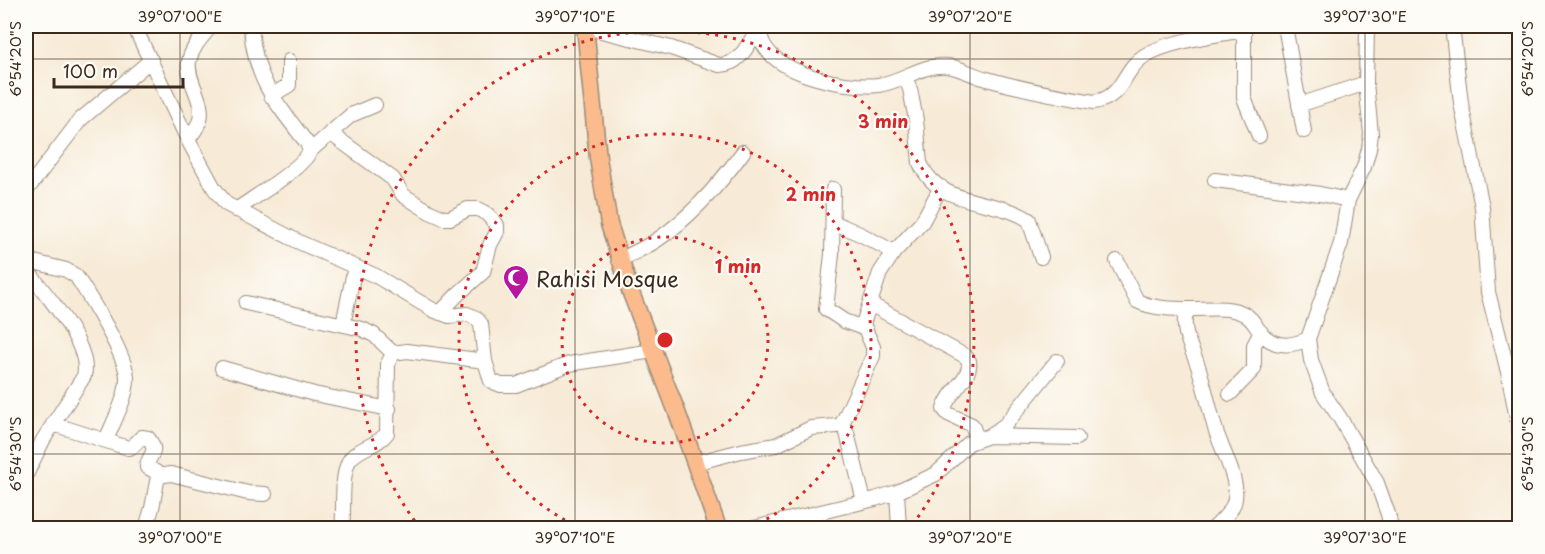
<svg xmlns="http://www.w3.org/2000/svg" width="1545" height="554" font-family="'Playpen Sans',sans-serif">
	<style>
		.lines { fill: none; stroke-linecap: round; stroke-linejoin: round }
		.minor-casing { stroke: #998a7a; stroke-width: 16 }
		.major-casing { stroke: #998a7a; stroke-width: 19 }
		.minor { stroke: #fff; stroke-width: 14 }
		.major { stroke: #fbbb8c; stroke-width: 16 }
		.ticks { fill: none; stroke: #3b2a1e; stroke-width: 1.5; stroke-opacity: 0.45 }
		.ring { fill: none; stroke: #d62828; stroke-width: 3; stroke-dasharray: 3 6 }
		.labels { text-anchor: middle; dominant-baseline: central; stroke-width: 4.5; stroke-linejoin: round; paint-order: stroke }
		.poi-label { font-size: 21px; fill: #3b2a1e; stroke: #fdfcf7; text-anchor: start }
		.centre { fill: #d62828; stroke: #fdfcf7; stroke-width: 3 }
		.ring-label { font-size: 18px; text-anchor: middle; font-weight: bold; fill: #d62828; stroke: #fdfcf7; stroke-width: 4.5; stroke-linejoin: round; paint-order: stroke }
		.neatline { fill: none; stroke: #3b2a1e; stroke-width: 2 }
		.ticks-label { font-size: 15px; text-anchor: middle; fill: #3b2a1e }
	</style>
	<rect width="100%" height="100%" fill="#fdfcf7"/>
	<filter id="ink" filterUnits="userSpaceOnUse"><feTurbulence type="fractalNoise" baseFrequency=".0167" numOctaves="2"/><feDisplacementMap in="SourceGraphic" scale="12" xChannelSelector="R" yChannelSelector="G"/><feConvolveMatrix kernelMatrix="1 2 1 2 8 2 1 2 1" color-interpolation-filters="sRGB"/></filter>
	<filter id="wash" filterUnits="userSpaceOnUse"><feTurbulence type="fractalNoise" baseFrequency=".008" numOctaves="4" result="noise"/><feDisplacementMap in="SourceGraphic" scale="24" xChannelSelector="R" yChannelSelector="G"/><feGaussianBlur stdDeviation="1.35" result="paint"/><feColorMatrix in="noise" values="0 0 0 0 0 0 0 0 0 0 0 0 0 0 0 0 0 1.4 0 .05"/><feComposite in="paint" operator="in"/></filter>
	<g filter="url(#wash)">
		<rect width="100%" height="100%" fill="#f7ead6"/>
	</g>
	<g filter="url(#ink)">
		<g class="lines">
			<defs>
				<path id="minor" d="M134,26L188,140L214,188L226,204L301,243L376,276L433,310L449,316L467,314L476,318L481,324L485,361L491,381L501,385H516L569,364L653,351
					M760,26C755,72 845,89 878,85C902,82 923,63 948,66C961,68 974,76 987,79C1022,89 1058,96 1094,102C1124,98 1122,70 1144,56C1168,41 1216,35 1244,30
					M1244,26V98L1259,136
					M1285,26L1304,131
					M1367,26L1366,83L1371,134L1369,149L1364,167L1348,200L1341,243L1308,339L1311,360L1323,393L1340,418L1377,483L1388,514L1391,528
					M1452,26L1461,103L1482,207L1488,292L1508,372L1520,434
					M585,27L671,48L719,65C740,66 749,43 759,27
					M905,77L910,89L916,120L920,163C940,209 995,197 1029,220L1041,257
					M271,96L289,85V61
					M1299,105L1366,83
					M330,133L393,179L403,195L430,212L444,218H450L468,209H478L487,214L497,225V232L490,245L483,272L457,295L440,313
					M188,140C192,134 198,127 200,120C205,100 186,81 189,61C192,47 203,36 211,26
					M310,151L351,115L375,105
					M1215,180L1320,194L1348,200
					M833,189L832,254L826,309L844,321L863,328
					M26,191L80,120L151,60
					M236,210C253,198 303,168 310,151L307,143C276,103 254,79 251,26
					M833,222L862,235L894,252
					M26,260L66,270L76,276C89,296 128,358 127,379C127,397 113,423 106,440
					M619,260C632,254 645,248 657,240C691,217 719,185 743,152
					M1117,261L1137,301C1153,309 1174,309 1192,309
					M26,269C44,292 92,345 84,376L43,440L26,475
					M246,303L362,329L374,335L393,353
					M870,304L965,356L969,361C972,378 948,392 944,409L948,414L972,425L975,433L974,440
					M343,324L355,267
					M222,368L314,394L389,409
					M1230,394L1254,369V345L1261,332
					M53,424L128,448L132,447L142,437L148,438C160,453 148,454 147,467L156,472L158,476L152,508L146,528
					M842,424L847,433L864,501
					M989,436L1077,438
					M695,463L741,451L776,445L811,428L837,426L842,424L873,356V347L863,324L880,273L894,252L922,222L941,187
					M158,476L171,474L248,493L265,494
					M897,492L899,528
					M342,528C345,511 339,467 353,456C364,446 378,445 387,433L388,364L393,353L407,351L485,361
					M754,528L875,499L897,492L936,474L969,443L989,436L1005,425L1057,361
					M1214,528C1221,521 1230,514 1234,503C1241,482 1221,449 1215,428C1209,408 1205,387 1198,366C1192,349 1181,331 1186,313L1192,309C1209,309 1229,306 1244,314C1252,318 1255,325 1260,332C1274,348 1290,347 1308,339"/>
				<path id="major" d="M585,26L598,158L609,224L631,293L678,415L718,528"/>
			</defs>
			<use href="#minor" class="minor-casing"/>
			<use href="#major" class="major-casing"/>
			<use href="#minor" class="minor"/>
			<use href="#major" class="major"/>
		</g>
	</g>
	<path class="ticks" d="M180,26V528M575,26V528M970,26V528M1365,26V528M26,59H1520M26,454H1520"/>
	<g class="ring">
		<circle cx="665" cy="340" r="103"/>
		<path d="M581 528A206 206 0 1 1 749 528"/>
		<path d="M420 528A309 309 0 1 1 910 528"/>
	</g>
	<defs>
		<symbol id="mosque-pin" viewBox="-11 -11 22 30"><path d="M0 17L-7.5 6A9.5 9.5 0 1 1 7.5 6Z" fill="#b5179e" stroke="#fdfcf7"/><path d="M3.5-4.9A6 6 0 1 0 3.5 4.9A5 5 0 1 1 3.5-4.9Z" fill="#fff"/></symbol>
	</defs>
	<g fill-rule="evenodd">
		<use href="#mosque-pin" x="501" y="263" width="30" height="40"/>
	</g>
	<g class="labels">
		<g class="poi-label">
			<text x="536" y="278">Rahisi Mosque</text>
		</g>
	</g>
	<circle cx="665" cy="340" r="9" class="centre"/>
	<g class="ring-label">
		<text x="883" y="128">3 min</text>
		<text x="811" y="201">2 min</text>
		<text x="738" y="273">1 min</text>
	</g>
	<rect width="1545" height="554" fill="none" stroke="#fdfcf7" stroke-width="66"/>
	<path d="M54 78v9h129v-9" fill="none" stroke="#3b2a1e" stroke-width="3"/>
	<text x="63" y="78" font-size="18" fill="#3b2a1e" stroke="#fdfcf7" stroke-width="4.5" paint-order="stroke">100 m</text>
	<rect x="33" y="33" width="1479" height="488" class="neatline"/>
	<g class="ticks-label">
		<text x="180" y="22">39°07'00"E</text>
		<text x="575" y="22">39°07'10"E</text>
		<text x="970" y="22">39°07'20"E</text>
		<text x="1365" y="22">39°07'30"E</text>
		<text transform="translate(16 59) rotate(-90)" y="5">6°54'20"S</text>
		<text transform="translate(1528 59) rotate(-90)" y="5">6°54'20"S</text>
		<text transform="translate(16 454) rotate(-90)" y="5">6°54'30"S</text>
		<text transform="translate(1528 454) rotate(-90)" y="5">6°54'30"S</text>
		<text x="180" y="543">39°07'00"E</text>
		<text x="575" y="543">39°07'10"E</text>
		<text x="970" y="543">39°07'20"E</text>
		<text x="1365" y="543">39°07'30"E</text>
	</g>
</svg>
